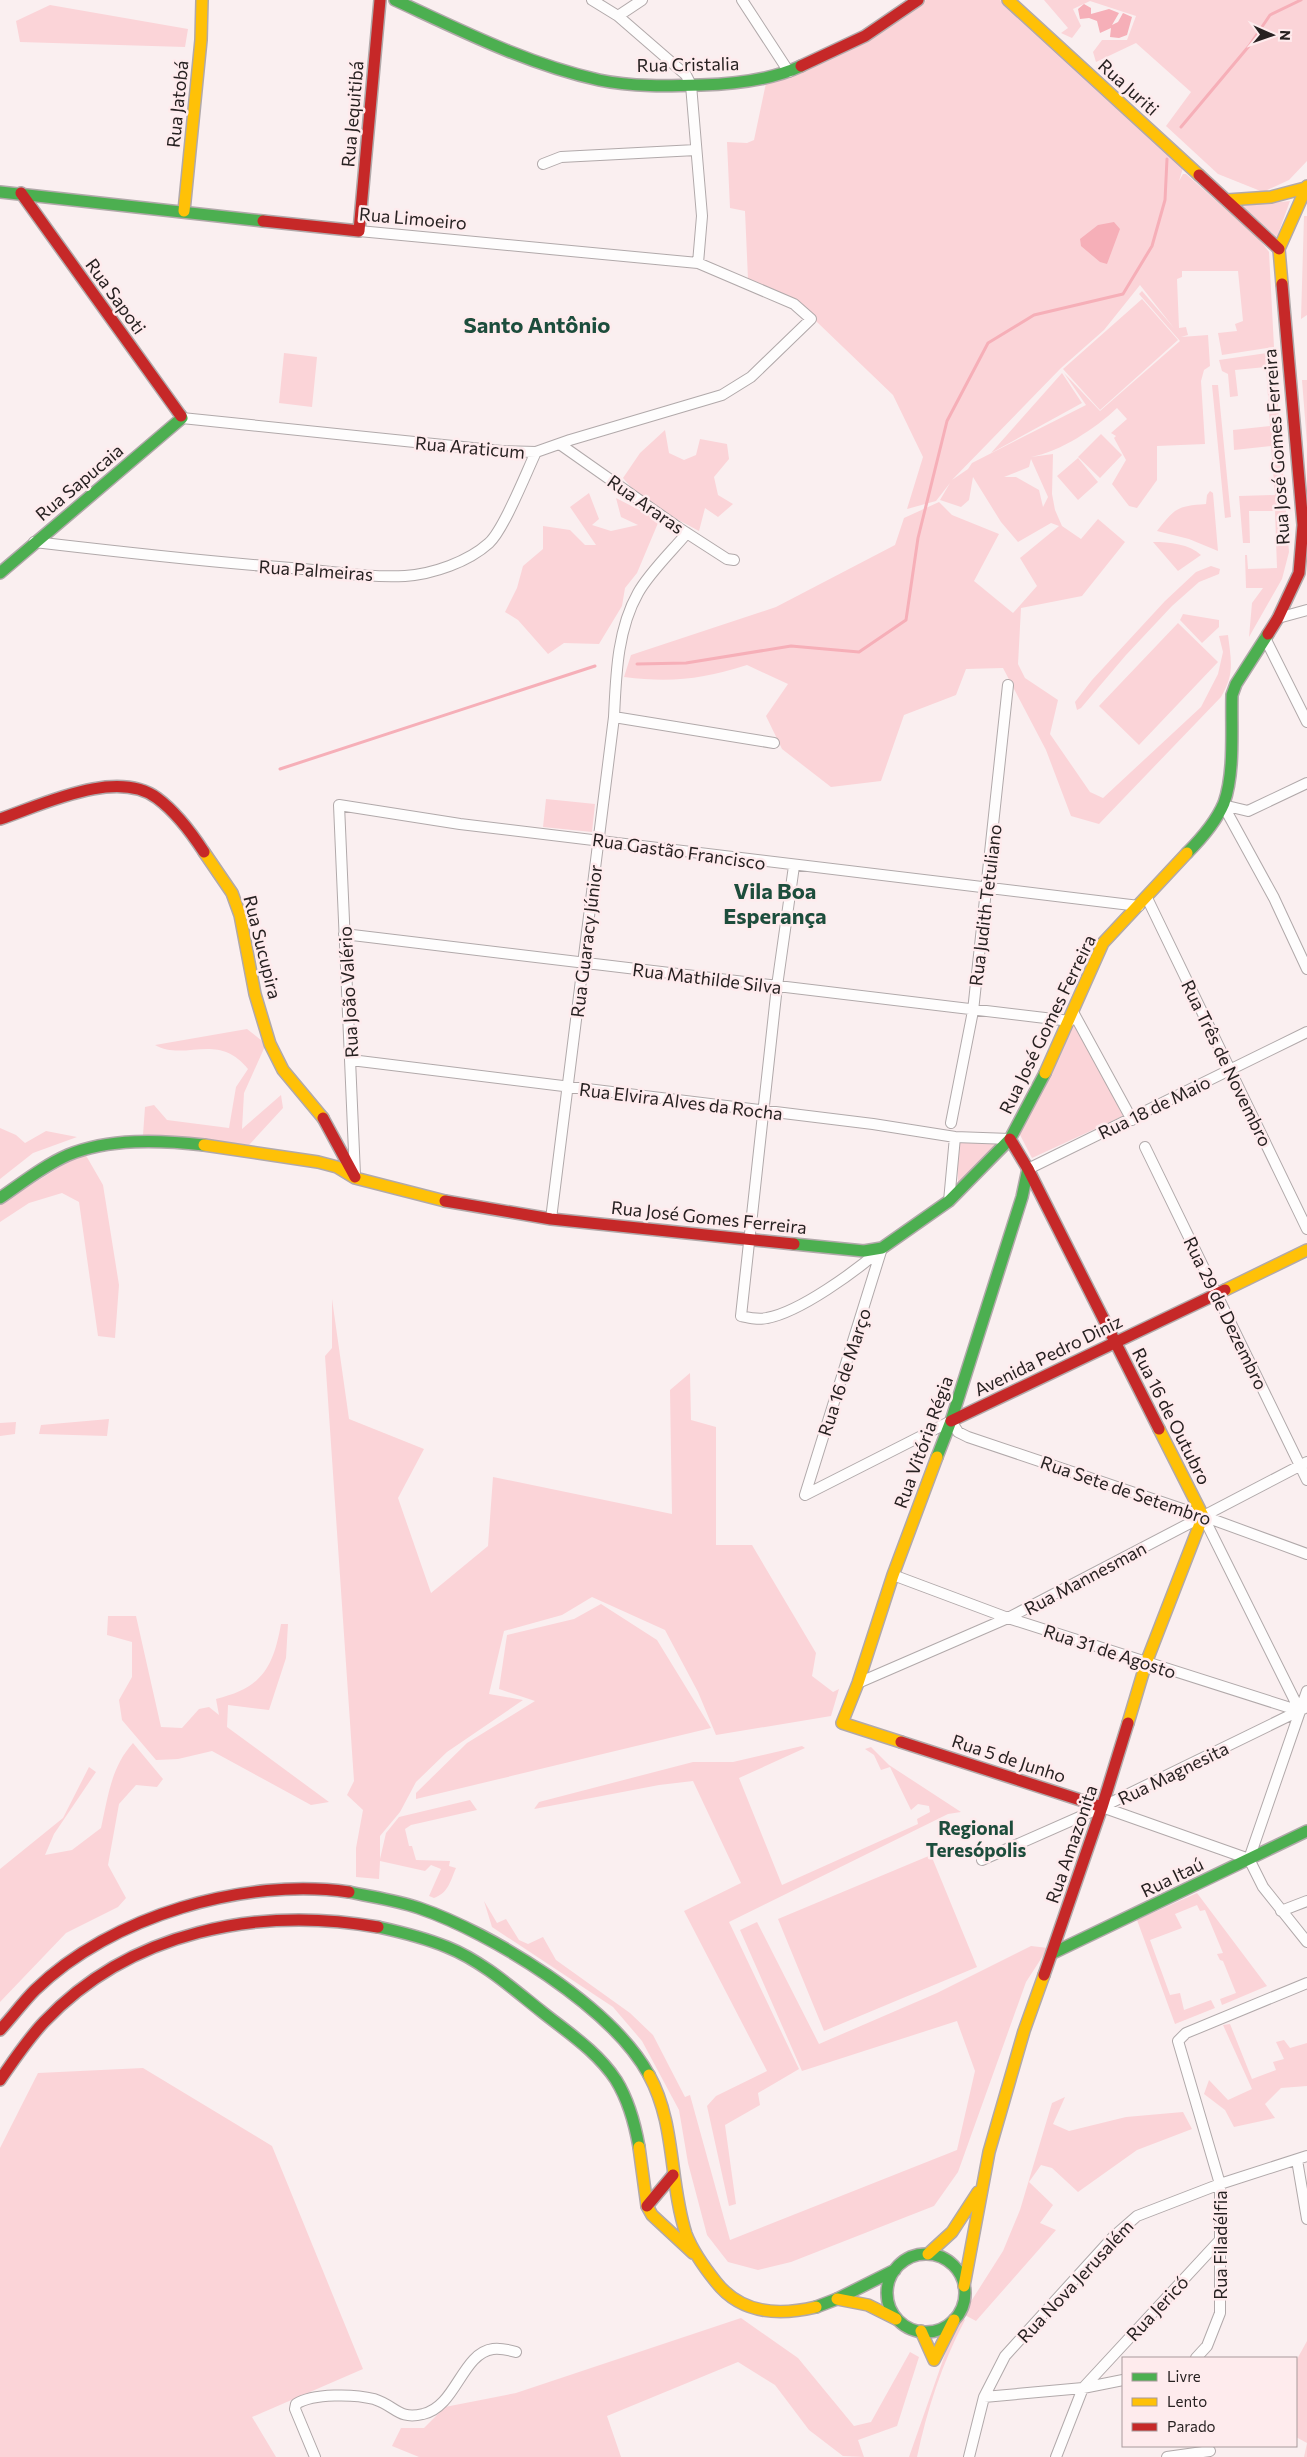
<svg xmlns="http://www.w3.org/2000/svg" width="1307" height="2457" font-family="Commissioner,sans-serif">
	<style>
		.green { fill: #fbd4d8; fill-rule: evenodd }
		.water { fill: #f6afb8 }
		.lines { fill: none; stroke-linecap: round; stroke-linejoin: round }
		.stream { stroke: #f6afb8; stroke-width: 3 }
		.street-casing { stroke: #b1a9aa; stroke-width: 12 }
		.fast-casing { stroke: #b1a9aa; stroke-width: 14 }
		.slow-casing { stroke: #b1a9aa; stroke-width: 14 }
		.jam-casing { stroke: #b1a9aa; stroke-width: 14 }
		.street { stroke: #fefdfd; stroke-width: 10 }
		.fast { stroke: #4caf50; stroke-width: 11 }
		.slow { stroke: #ffc107; stroke-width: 11 }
		.jam { stroke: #c62828; stroke-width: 11 }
		.labels { text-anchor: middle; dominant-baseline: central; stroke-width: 5; stroke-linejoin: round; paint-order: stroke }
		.street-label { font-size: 18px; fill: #272121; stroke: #feebed }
		.neighbourhood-label { font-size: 19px; font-weight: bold; fill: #1d4d3c; stroke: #feebed }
		.district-label { font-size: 22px; font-weight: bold; fill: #1d4d3c; stroke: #feebed }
	</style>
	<rect width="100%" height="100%" fill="#faeff0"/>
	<path class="green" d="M926,0H1000L1183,168L1179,181L1183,174H1186L1259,239L1269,252L1274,347L1222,355L1218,333L1237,331L1235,324L1243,321L1238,271H1182V277L1177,279L1179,328L1186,327L1188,335L1181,337L1208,335L1210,366L1204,370L1201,381L1205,444L1157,446V480L1137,508L1129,506L1112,484L1126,460L1114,438L1116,436L1111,433L1127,419L1117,408C1096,428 1060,452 1031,457L1053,454L1052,494L1055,510L1062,526L1081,539L1098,519L1125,542L1082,596L1021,608L1018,664L1025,678L1058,700L1050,734L1090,792L1103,798L1201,707L1218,674L1223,652L1219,636L1228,635C1231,660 1235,674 1221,697L1099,824L1071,816L1046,750L1003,668L966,669L956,695L904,715L881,781L831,787L782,749L766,716L788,684L747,665C702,679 672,683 624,677L631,655L776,607L895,545L904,518L939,502L952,515L999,534L974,581L1013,613L1037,586L1020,558L1059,526L1051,523L1018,542L1001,522L973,477L969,500L961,507L940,500L950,483L936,501L907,509L923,457L893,395L793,299L748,279L745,211L730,208L727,142L747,143L754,140L766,83L855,47ZM1140,285L1174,328L1142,291L1139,294L1180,341L1100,411L1064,373L1086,405L972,463L968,469L952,480L1061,368L1104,330ZM1031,459L1048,497L1043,507L1039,490L1016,477H980H1004L1029,467Z
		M1044,0H1307V161L1289,180L1263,192L1218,174L1166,126L1191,92L1136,43L1096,62L1093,52L1102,40H1127L1136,16L1090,1L1073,9L1081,26L1072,38L1061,33L1068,28Z
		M50,5L188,29L185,47L20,42L16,21Z
		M1290,201L1277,237L1241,206Z
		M1304,216H1307V315L1301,319Z
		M1142,299L1178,340L1100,410L1063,369Z
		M1274,352L1289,552L1282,579L1249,637L1252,603L1263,588H1246L1245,555H1247L1248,569L1277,568L1275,511H1249L1250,543H1243L1239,496L1275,495L1271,446L1234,450L1233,430L1270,426L1266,367L1235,370L1238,396L1230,397L1228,374L1222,371L1219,360Z
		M284,353L317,357L312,407L279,403Z
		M1062,373L1082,403L991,453Z
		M1302,380H1307V444Z
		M1212,385H1218L1231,517L1225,518Z
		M665,430L669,453L684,460L696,455L700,439L727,444L729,459L714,477L718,495L733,504L718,517L705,508L699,531L643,501L623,478L640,453Z
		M1101,434L1122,455L1100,478L1078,457Z
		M1078,458L1098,482L1078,500L1057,476Z
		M1210,491L1213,493L1218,551L1189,539L1157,531C1175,508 1177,506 1206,504L1207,495Z
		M589,493L599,519L592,525L611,531L638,525L621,517L616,498L651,516L658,523L637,573L625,588L622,606L599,644L564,643L548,654L518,620L505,612L517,588L523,566L543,549V526L570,530L585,545H596L570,507Z
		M1153,542C1170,542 1189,544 1201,555L1178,571Z
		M1211,566L1220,569L1219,574L1199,582L1172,606L1126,655L1081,708L1077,710L1075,702L1092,680L1165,601L1196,572Z
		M1183,614L1219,620V627L1202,643L1180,620Z
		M1178,623L1218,662L1139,745L1099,706Z
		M546,799L595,804L592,832L543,827Z
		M1072,1023L1077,1024L1123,1116L1032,1158L1018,1131Z
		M247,1029L266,1044L244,1093L242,1129L281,1095L283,1108L249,1145L143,1135L145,1107L154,1105L167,1120L229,1128L236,1087L248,1069C218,1031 185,1062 155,1045Z
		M0,1128L16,1135L25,1143L46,1131L77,1137L33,1153L0,1179Z
		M957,1141L1000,1142L958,1186Z
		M84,1152L103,1185L119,1285L115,1338L98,1336L79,1202L62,1193L29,1203L0,1222V1204Z
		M332,1299L349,1419L424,1449L398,1498L431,1593L488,1546L493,1477L672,1514L670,1390L690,1373L691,1420L716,1427V1545H752L816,1653L812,1676L833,1692L839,1689L831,1716L716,1735L698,1692L665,1630L592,1597L562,1615L504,1631L489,1694L523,1700L447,1752L416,1782L400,1812L380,1836V1859L386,1833L399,1817L470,1800L477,1810L411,1825L405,1829L409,1846H412L416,1860L450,1861L449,1866L456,1868C450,1882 448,1893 434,1898L429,1896L441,1869L431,1865L425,1871L380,1861L379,1879L356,1877V1848L363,1810L347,1795L354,1781L325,1356L332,1348Z
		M109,1419L107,1436L39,1434L41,1425Z
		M16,1422L15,1434L0,1436V1423Z
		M601,1604L657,1640L711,1728L416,1799V1793L467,1743L535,1701L499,1689L507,1635L574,1619Z
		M108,1616H136L161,1727L182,1728L199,1709L209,1707L219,1715L216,1699C261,1688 273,1669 281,1624H288L286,1658L269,1710L228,1705L227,1727L329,1802L311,1805L212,1751L178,1759L156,1760L122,1720L119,1700L132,1677V1642L107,1635Z
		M133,1743L163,1779L157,1787L136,1785L119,1804L108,1865L126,1898L118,1907L66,1933L0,2002V1869L63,1818L89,1767L96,1772L54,1834L45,1855L72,1850L101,1828C108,1797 111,1767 133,1743Z
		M802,1746L805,1748L739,1778L782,1885L918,1824L917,1819L930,1812L929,1806L918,1804L911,1810L890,1767L881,1770L874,1755L865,1749L871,1747L889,1765L961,1812L948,1814L729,1922L799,2069L758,2093L760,2105L725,2125L736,2204L729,2206L707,2106L716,2096L767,2071L684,1911L741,1883L693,1781L659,1785L534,1809L539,1802L693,1762H733Z
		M931,1855L977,1967L824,2031L778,1919Z
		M1197,1893L1267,1986L1222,2005L1220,1999L1236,1993L1223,1961L1220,1960L1217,1954L1223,1953L1205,1910L1200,1911L1197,1905L1175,1914L1182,1928L1150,1940L1170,1995L1180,1993L1184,2010L1211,2000L1215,2008L1175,2024L1137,1920Z
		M484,1901L497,1923L506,1919L519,1940L528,1944L543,1937L556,1960L630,2013L653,2035L685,2097L690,2095L730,2240L957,2150L975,2071L957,2021L802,2071L740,1930L757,1922L819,2044L937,1993L1031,1946L1048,1948L1026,1982L958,2172L934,2206L791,2262L758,2270L728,2262L707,2235L688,2163L679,2110L642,2041L613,2007L492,1927Z
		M1230,2024L1252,2079L1276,2070L1273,2062L1284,2059L1276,2042L1284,2040L1290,2048L1307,2043V2086L1281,2088L1265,2104L1275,2118L1234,2127L1225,2110L1204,2094L1209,2080L1228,2100L1252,2089L1223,2025Z
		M143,2068L272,2146L363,2369L252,2417L276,2457H0V2148L38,2073Z
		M1065,2097L1053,2124L1069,2131L1126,2117L1183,2112L1192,2129L1137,2150L1078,2192L1052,2168L1041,2165L1029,2182L1053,2205L1040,2223L1056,2230L976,2321L963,2314L1003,2251L1020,2210L1052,2103Z
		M964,2300L966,2305L962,2316L965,2320C942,2363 927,2410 917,2457H909Z
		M741,2318L798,2358L854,2426L871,2422L910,2352L919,2357L897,2426L858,2440L864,2457L843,2456L809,2430L775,2385L738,2362L607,2416L621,2457H419L392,2446L401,2428H424L445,2407L516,2393Z
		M1307,2341V2457H1304L1307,2443L1296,2437V2361Z"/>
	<path class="water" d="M1084,4L1091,8V14L1109,9L1119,13L1112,25L1118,22L1123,13L1132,17L1127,35L1119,38L1110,37L1111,28L1100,33L1097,21L1089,18L1080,19L1078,9Z
		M1114,222L1120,229L1107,264L1100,262L1081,246L1080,239L1098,225Z"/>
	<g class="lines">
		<path class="stream" d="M1181,127L1249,46L1270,15L1301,0
			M637,664L686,663L791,646L859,652L906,620L918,538L947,421L988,343L1034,315L1123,294L1152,246L1165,200L1167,159
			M280,769L595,666"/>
		<defs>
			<path id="street" d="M592,0L618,16L686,75L691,85L702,216L698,263
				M742,0L789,72
				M618,16L642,0
				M543,164L561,157L696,150
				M182,418L502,451L536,452L570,440L722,395L751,377L811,319L794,304L698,263L359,231
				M561,445L679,528L727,559L734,560
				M34,542C120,552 205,562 291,568C329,571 368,578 405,576C433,574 468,562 489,543C504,529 526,473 536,452
				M1278,618L1307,610
				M1265,638L1307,722
				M614,717L774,743
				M1223,805L1274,898L1307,969
				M1223,805L1248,811L1307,783
				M794,866L777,986L741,1316C750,1318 758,1320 767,1318C800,1312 856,1271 881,1249
				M1147,898L1307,1229
				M344,934L1070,1021
				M1073,1012L1132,1120
				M351,1060L873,1124L955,1137L1010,1139
				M951,1123L973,1011L1008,685
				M1145,1147L1307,1480
				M1028,1169L1307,1032
				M355,1175L339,805L460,824L1139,906
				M949,1201L955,1137
				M551,1219L614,717C616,676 617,630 638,593C649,573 672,551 687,533
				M805,1495L951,1421L958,1432L968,1437L1203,1516L1307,1554
				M805,1495L882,1248
				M1203,1516L1300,1711
				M893,1575L1008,1618L1300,1711
				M858,1683L1008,1618L1307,1462
				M1102,1807L1249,1859
				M1249,1859L1307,1691
				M1249,1859L1263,1887L1307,1942
				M982,1860L1102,1807L1307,1707
				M1281,1911L1307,1901
				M1297,2160L1307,2219
				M1196,2358L1207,2346L1220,2313V2184L1178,2041L1186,2033L1307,1983
				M984,2397L1083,2388L1123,2380
				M315,2457L295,2409L296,2404C313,2393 355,2394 374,2399C396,2406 398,2420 423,2414C456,2407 462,2353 493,2349C501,2348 509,2350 516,2352
				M969,2457L984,2397L1005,2356L1113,2237L1137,2216L1220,2184L1307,2156
				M1056,2457L1083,2388L1220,2240
				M1167,2457L1210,2451"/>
			<path id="fast" d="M395,0C462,31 527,64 599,80C632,87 668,86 701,85C733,84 772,80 801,66
				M0,192L263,221
				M0,573L182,418L181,416
				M1187,853C1201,839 1216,822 1224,803C1235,772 1231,728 1232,695L1236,684L1268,634
				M0,1198C22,1183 43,1166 68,1155C109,1138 160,1140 204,1145
				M794,1244L864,1251L882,1248L949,1201L1010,1139L1045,1073
				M937,1457L951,1421L1022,1197L1028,1169
				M349,1892C372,1897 396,1900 419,1908C492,1933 612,2007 649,2075
				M378,1927C401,1932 425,1938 447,1947C482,1961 512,1988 541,2011C567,2032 597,2051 616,2080C629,2101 635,2124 639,2147
				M1053,1953L1307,1831
				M887 2293a39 39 0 1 1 78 0a39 39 0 1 1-78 0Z
				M816,2307L837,2299L895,2270"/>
			<path id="slow" d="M1008,0L1199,175
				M1227,200L1271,197L1305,188
				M184,211L201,40L202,0
				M1282,284L1279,249L1307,186
				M204,852L232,893L240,915L255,994L270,1044L283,1070L323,1118
				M1045,1073L1103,943L1187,853
				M204,1145L318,1162L337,1167L355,1178L445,1201
				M1225,1290L1307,1250
				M1128,1723L1146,1663L1203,1516L1159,1429
				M901,1742L842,1723L858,1683L893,1575L937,1457
				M649,2075C676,2124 669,2182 686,2234C693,2252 704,2267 716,2282C741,2314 778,2316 816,2307
				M639,2147L647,2206L652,2215L693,2253
				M928,2254L952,2232L978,2192
				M964,2286L989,2152L1024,2031L1044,1975
				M837,2299L868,2305L896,2319
				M921,2331L934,2360
				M934,2360L954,2320"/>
			<path id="jam" d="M801,66L865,36L918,0
				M1199,175L1279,249
				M21,193L181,416
				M263,221L359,231L380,0
				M1268,634L1278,618L1299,573L1303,525L1282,284
				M0,819C42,805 116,768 157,798C176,812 191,832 204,852
				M323,1118L355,1177
				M1010,1139L1028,1169L1159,1429
				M445,1201L551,1219L794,1244
				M951,1421L1225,1290
				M901,1742L1102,1807
				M1044,1975L1102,1807L1128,1723
				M0,2030C12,2017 23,2002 35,1990C111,1916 245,1877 349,1892
				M0,2080C14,2060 27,2040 44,2022C130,1931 259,1906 378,1927
				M647,2206L673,2175"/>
		</defs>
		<use href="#street" class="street-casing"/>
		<use href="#fast" class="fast-casing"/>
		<use href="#slow" class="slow-casing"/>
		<use href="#jam" class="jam-casing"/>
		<use href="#street" class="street"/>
		<use href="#fast" class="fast"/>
		<use href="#slow" class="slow"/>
		<use href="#jam" class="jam"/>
	</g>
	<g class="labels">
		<g class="street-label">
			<text transform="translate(688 64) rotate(-1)">Rua Cristalia</text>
			<text transform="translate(1129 87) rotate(42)">Rua Juriti</text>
			<text transform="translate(177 104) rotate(-84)">Rua Jatobá</text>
			<text transform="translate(352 114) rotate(-85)">Rua Jequitibá</text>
			<text transform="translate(413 218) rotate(5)">Rua Limoeiro</text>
			<text transform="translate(116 296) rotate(54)">Rua Sapoti</text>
			<text transform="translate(470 447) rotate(5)">Rua Araticum</text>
			<text transform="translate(1276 447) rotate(-94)">Rua José Gomes Ferreira</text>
			<text transform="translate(79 482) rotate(-40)">Rua Sapucaia</text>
			<text transform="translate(646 504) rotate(35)">Rua Araras</text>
			<text transform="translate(316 570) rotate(4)">Rua Palmeiras</text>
			<text transform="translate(679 851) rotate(8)">Rua Gastão Francisco</text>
			<text transform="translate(985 905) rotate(-83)">Rua Judith Tetuliano</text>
			<text transform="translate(586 941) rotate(-83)">Rua Guaracy Júnior</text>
			<text transform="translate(263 947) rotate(76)">Rua Sucupira</text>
			<text transform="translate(707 978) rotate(7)">Rua Mathilde Silva</text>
			<text transform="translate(348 992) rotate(-93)">Rua João Valério</text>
			<text transform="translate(1047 1024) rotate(-64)">Rua José Gomes Ferreira</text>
			<text transform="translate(1227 1063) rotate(64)">Rua Três de Novembro</text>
			<text transform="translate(681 1101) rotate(7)">Rua Elvira Alves da Rocha</text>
			<text transform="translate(1154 1107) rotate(-26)">Rua 18 de Maio</text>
			<text transform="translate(709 1217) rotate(6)">Rua José Gomes Ferreira</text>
			<text transform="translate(1226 1313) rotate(64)">Rua 29 de Dezembro</text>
			<text transform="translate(1048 1355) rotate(-26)">Avenida Pedro Diniz</text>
			<text transform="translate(844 1372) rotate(-72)">Rua 16 de Março</text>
			<text transform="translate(1172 1416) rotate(63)">Rua 16 de Outubro</text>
			<text transform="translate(923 1442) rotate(-70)">Rua Vitória Régia</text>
			<text transform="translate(1126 1490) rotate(19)">Rua Sete de Setembro</text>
			<text transform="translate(1085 1578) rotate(-28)">Rua Mannesman</text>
			<text transform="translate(1110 1651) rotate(18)">Rua 31 de Agosto</text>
			<text transform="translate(1009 1758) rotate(18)">Rua 5 de Junho</text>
			<text transform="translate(1173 1773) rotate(-26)">Rua Magnesita</text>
			<text transform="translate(1071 1844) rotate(-71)">Rua Amazonita</text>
			<text transform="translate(1172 1877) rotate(-26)">Rua Itaú</text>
			<text transform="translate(1220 2245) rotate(-90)">Rua Filadélfia</text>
			<text transform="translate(1075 2281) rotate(-47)">Rua Nova Jerusalém</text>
			<text transform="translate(1157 2308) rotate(-47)">Rua Jericó</text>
		</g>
		<g class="neighbourhood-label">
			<text x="976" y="1827">Regional<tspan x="976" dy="22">Teresópolis</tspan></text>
		</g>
		<g class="district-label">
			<text x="537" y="324">Santo Antônio</text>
			<text x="775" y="890">Vila Boa<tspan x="775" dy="25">Esperança</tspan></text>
		</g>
	</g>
	<rect x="1122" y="2357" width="175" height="90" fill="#feebed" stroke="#a89a9b"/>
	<rect x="1132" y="2373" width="25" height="8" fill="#4caf50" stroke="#a89a9b"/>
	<text x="1167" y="2382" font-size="15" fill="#272121">Livre</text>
	<rect x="1132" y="2398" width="25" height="8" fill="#ffc107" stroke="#a89a9b"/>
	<text x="1167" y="2407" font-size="15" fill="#272121">Lento</text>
	<rect x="1132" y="2423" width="25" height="8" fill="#c62828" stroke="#a89a9b"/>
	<text x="1167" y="2432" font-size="15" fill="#272121">Parado</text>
	<g transform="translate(1272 35) rotate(92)" stroke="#feebed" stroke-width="4" paint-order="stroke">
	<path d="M0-4L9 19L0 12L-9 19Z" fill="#272121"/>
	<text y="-8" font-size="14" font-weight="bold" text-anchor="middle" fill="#272121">N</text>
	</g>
</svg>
